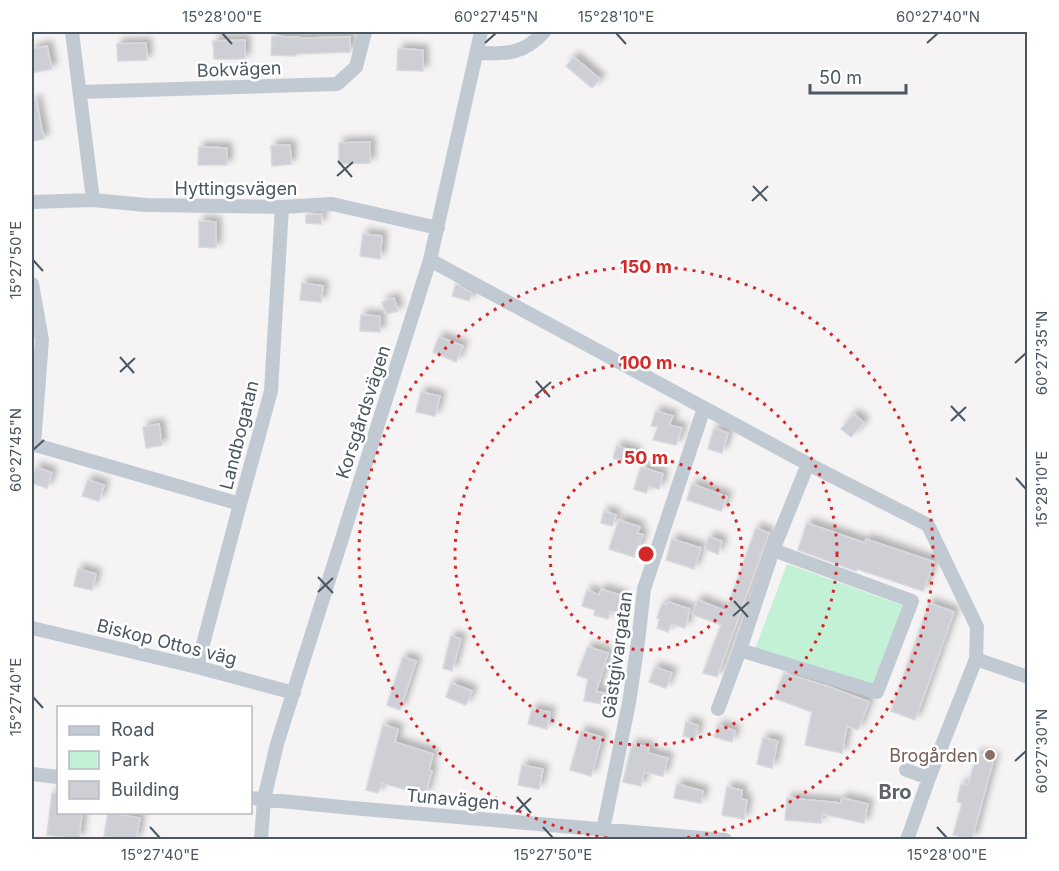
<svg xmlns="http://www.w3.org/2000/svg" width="1059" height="871" font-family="Inter,sans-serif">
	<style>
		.green { fill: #c3f1d5 }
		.building { fill: #cdcfd5; stroke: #d7d9de; stroke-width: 1.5; filter: url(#shadow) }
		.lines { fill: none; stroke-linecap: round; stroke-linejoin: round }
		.minor { stroke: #c1cad2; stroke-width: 14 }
		.ticks { fill: none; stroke: #4a5661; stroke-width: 2 }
		.ring { fill: none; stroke: #d62828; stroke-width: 3; stroke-dasharray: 3 6 }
		.education-dot { fill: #8d6e63; stroke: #fff; stroke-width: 2 }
		.labels { text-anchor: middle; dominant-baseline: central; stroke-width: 5; stroke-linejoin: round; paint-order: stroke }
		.street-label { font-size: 18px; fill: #4a5661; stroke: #fff }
		.education-label { font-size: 18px; fill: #785e54; stroke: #fff; text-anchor: end }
		.neighbourhood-label { font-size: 20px; font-weight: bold; fill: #5f6368; stroke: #fff }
		.centre { fill: #d62828; stroke: #fff; stroke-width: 3 }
		.ring-label { font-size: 18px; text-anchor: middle; font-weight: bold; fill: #d62828; stroke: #fff; stroke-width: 5; stroke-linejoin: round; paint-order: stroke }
		.neatline { fill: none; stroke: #4a5661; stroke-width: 2 }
		.ticks-label { font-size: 15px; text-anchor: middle; fill: #4a5661 }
	</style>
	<defs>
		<filter id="shadow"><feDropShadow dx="5" dy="-5" stdDeviation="3" flood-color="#0004"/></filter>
	</defs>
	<rect width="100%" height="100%" fill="#f5f3f3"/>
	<path class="green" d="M787,564L904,606L872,686L755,649Z"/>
	<path class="building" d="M272,36L306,38L350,37V52L296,54V56L271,55Z
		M245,40V59H214L213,41Z
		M146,43L147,60L118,61L117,44Z
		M47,46L52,69L32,73V49Z
		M398,49L423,50V71L397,70Z
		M574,57L600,79L592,88L566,66Z
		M36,100L44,139L32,141V101Z
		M370,142V163L339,164V143Z
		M290,145L291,164L272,166L271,146Z
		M199,147L227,148V165H198Z
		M322,214L321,224L306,223V215Z
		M199,221L216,222V248L199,247Z
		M363,234L382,236L380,259L360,256Z
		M302,283L323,286L321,302L300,300Z
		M456,284L472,293L469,301L452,296Z
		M394,298L398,311L386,314L382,302Z
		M361,315L380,316V332L360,331Z
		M439,337L463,346L456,362L433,352Z
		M421,392L440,396L435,416L416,412Z
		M656,411L673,416L669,425L682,428L676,445L653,440L658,427L651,426Z
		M854,414L864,423L851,437L841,429Z
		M159,424L162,445L146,448L143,427Z
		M714,428L728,433L722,453L708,449Z
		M617,446L636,452L633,464L613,458Z
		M36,467L52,473L47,488L32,483Z
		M641,467L663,474L659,489L649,486L646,493L634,489Z
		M88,480L104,485L99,501L82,496Z
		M692,484L727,497L721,511L687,500Z
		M604,511L616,515L612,526L601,523Z
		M619,520L640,527L637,533L643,535L634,557L609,549Z
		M807,523L865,543L866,539L934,562L923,591L857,569L856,571L798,550Z
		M756,528L769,533L717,677L703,673L721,625L692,614L698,600L726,611Z
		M709,537L722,541L718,554L705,549Z
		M672,539L701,548L694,569L666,560Z
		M78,569L96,574L92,590L74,586Z
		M601,589L623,596L618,613L610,611L608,619L594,615L595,610L582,606L587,590L599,595Z
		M668,602L690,609L685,628L671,624L668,632L657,628L660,619L657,618L662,604L667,605Z
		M929,603L954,612L915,720L891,711Z
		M451,636L461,639L452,671L443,668Z
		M588,647L608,653L596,692L605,693L603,704L584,701L588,679L577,675Z
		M403,657L416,661L400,710L387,705Z
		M655,667L672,673L666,688L649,682Z
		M784,673L827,686L869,702L858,730L847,726L842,753L805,745L812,712L774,698Z
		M451,683L472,691L466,705L446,697Z
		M532,709L550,712L547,729L528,724Z
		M686,722L698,725L695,739L683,736Z
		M383,725L398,729L395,742L433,754L429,770L432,771L425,795L382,783L378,793L366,790Z
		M718,725L735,731L732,742L714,737Z
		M581,731L602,737L591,776L570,770Z
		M763,738L778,741L772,768L757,764Z
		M632,744L649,747L648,753L668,758L663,776L644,772L641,786L623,782Z
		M977,754L994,758L972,839L953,835L962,803L957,802L961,784L968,785Z
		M522,765L543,769L539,789L518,785Z
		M677,784L703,791L701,803L674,798Z
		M727,787L742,790L741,799L747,800L744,819L722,815Z
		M52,793H58V813H82L79,839L47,835Z
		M787,798L841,803L842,798L868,804L864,823L822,814L821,823L785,820Z
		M108,813L140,818L136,840H123L104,836Z"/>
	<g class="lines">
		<path class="minor" d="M72,32L93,200
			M476,53C506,54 523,55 544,32
			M80,92L337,84L356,67L365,32
			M32,202L93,200L146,205L282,207L332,204L438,228
			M430,260L808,464L928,525L977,627L976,659L929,778L907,840
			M32,284L42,340L34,444
			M32,444L240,504
			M32,628L197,667L294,693
			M740,650L877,692L912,601L773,550
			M976,659L1028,677
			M197,667L240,504L271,391L282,207
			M718,709L740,650L773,550L808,464
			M906,770L929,778
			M32,774L58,777
			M250,798L352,808L725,840
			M603,830L629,703L638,642L644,589L704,408
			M261,840L264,799L277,744L430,260L481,32"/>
	</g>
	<path class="ticks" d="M222,33L232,44M616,33L626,44M485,43L496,33M927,43L938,33M338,161L352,177M337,176L353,162M753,186L767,201M752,201L768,186M33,260L43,271M120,357L134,373M1015,363L1026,353M120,372L135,358M536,381L550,397M535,396L551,382M951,406L965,421M951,421L966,407M33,450L44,440M1016,478L1026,489M318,577L333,593M318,592L333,578M734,601L748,617M733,616L749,602M33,697L43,708M1015,761L1026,751M517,797L531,813M516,812L531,798M150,827L160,838M543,827L553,838M937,827L947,838"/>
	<g class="ring">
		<circle cx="646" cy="554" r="96"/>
		<circle cx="646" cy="554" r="191"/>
		<path d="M616 839A287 287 0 1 1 676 839"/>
	</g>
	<circle class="education-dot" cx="990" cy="755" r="6"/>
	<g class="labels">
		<g class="street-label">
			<text transform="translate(239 69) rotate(-2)">Bokvägen</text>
			<text x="236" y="188">Hyttingsvägen</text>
			<text transform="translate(363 412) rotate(-72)">Korsgårdsvägen</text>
			<text transform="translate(239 435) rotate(-76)">Landbogatan</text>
			<text transform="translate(167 642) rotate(14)">Biskop Ottos väg</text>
			<text transform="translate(617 655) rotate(-82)">Gästgivargatan</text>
			<text transform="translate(453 799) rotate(5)">Tunavägen</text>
		</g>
		<g class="education-label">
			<text x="978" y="755">Brogården</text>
		</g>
		<g class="neighbourhood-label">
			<text x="895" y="792">Bro</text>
		</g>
	</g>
	<circle cx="646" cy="554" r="9" class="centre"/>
	<g class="ring-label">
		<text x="646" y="273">150 m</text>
		<text x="646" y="369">100 m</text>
		<text x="646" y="464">50 m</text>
	</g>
	<rect width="1059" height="871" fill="none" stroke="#ffffff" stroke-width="66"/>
	<rect x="57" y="706" width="195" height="108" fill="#ffffff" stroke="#b7bbc0" stroke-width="1.5"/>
	<rect x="69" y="726" width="30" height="9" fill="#c1cad2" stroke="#b7bbc0" stroke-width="1.5"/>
	<text x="111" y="736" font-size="18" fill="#4a5661">Road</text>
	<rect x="69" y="751" width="30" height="18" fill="#c3f1d5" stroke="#b7bbc0" stroke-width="1.5"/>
	<text x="111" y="766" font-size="18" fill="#4a5661">Park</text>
	<rect x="69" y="781" width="30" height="18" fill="#cdcfd5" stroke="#b7bbc0" stroke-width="1.5"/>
	<text x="111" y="796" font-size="18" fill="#4a5661">Building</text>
	<path d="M810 84v9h96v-9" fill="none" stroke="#4a5661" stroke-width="3"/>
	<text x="819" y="84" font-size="18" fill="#4a5661" stroke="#ffffff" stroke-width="4.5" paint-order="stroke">50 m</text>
	<rect x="33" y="33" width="993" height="805" class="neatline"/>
	<g class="ticks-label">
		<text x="222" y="22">15°28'00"E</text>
		<text x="496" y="22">60°27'45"N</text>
		<text x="616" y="22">15°28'10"E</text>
		<text x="938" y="22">60°27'40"N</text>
		<text transform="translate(16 260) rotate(-90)" y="5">15°27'50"E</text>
		<text transform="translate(1042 353) rotate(-90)" y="5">60°27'35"N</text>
		<text transform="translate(16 450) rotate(-90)" y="5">60°27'45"N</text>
		<text transform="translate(1042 489) rotate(-90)" y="5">15°28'10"E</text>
		<text transform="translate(16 697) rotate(-90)" y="5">15°27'40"E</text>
		<text transform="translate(1042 751) rotate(-90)" y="5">60°27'30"N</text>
		<text x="160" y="860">15°27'40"E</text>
		<text x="553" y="860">15°27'50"E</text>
		<text x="947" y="860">15°28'00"E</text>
	</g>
</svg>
